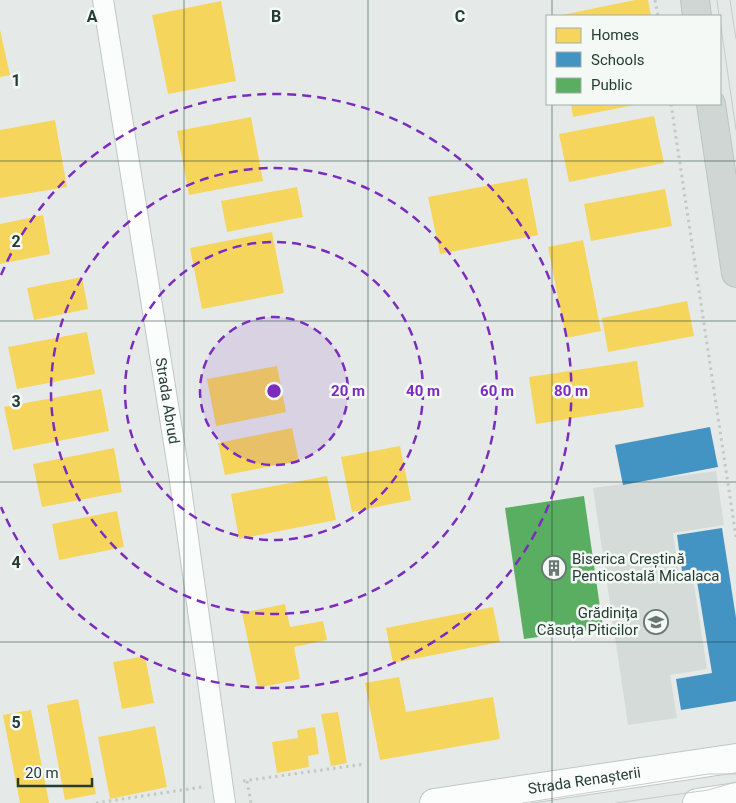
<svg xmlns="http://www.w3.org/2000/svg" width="736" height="803" font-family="Roboto,sans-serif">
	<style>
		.built { fill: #d4dbd8 }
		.homes { fill: #f6d55c }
		.schools { fill: #4393c3 }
		.public { fill: #5aae61 }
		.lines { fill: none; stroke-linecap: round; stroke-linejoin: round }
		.street-casing { stroke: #c2c7c5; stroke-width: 22 }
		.secondary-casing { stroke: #c1c7c5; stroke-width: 30 }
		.primary-casing { stroke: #bdc6c3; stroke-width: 30 }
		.path { stroke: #c2cac6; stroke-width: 3; stroke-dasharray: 2.5 4; stroke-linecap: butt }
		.street { stroke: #fbfcfc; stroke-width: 20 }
		.secondary { stroke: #fbfcfc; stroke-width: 28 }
		.primary { stroke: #cfd6d4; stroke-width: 28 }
		.tram { stroke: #c7cbca; stroke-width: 1 }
		.grid { fill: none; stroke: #253c35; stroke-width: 1; stroke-opacity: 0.55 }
		.ring { fill: none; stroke: #7b2cbf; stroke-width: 2.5; stroke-dasharray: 9 6 }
		.labels { text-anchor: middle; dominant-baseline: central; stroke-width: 5; stroke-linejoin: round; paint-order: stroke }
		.street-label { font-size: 15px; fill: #253c35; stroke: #f4f9f6 }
		.poi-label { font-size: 15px; fill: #253c35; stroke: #f4f9f6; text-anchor: start }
		.grid-label { font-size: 16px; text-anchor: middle; font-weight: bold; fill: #253c35; stroke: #f4f9f6; stroke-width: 5; stroke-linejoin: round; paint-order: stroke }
		.centre { fill: #7b2cbf; stroke: #f4f9f6; stroke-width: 2.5 }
		.ring-label { font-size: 15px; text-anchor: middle; font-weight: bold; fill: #7b2cbf; stroke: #f4f9f6; stroke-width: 5; stroke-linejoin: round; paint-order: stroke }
	</style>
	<rect width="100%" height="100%" fill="#e5eae8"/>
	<path class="built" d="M716,471L724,525L673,533L679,574L692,572L707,669L670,675L677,718L628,725L593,488Z"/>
	<path class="homes" d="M635,0H648L651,16H557Z
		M221,1L236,81L168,94L152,15Z
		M0,30L10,75L0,77Z
		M571,104H635V105L573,117Z
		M654,116L664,163L569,182L559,134Z
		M251,117L263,181L189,195L177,131Z
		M55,120L67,187L0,198V130Z
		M527,178L538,235L440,254L428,197Z
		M297,187L303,217L227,232L221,201Z
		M665,189L672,226L591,241L584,204Z
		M43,215L50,254L0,264V224Z
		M272,232L284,293L202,309L190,248Z
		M583,240L601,331L566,338L548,247Z
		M82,277L88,309L34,320L27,288Z
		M687,301L694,336L608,352L602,318Z
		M87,332L95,374L17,389L8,347Z
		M637,361L644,407L536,424L529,377Z
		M277,366L286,412L216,426L207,379Z
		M101,389L109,431L13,450L4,407Z
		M292,428L299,461L225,475L218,443Z
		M400,446L411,500L352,512L341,457Z
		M114,448L122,492L42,507L33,464Z
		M327,476L336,520L239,539L231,494Z
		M117,511L124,547L59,560L52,524Z
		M285,604L290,627L323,621L327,640L294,647L300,679L258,688L242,613Z
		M493,607L500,642L393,663L386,628Z
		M145,656L154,703L122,709L113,662Z
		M399,677L406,712L493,697L500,739L380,760L365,683Z
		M78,699L96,794L65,800L47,705Z
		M31,710L49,803H20L3,715Z
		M338,712L347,763L331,766L321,714Z
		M155,726L167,787L110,799L98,737Z
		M315,727L319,754L308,756L309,767L277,773L272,742L298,738L297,730Z"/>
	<path class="schools" d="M710,427L718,467L623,485L615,445Z
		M722,528L736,618V701L681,710L676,679L712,673L695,569L682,571L677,535Z"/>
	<path class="public" d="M584,496L603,628L524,639L505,508Z"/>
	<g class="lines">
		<defs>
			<g id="street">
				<path id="s1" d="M103,0L179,474L225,803"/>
			</g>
			<g id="secondary">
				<path id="s2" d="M434,803L736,758"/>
				<path d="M697,803L736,797"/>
			</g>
			<path id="primary" d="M695,0L697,16
				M711,104L736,273"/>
		</defs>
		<use href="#street" class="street-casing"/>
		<use href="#secondary" class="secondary-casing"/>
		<use href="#primary" class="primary-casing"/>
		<path class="path" d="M655,0L658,16
			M671,104L736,537
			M243,781L365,764
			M247,781L251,803
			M96,803L202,787"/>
		<use href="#street" class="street"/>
		<use href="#secondary" class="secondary"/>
		<use href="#primary" class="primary"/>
		<path class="tram" d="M717,0L719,16
			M730,0L736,39
			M720,20L736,130
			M523,803L708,774H736
			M616,803L708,790L736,782"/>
	</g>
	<path class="grid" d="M184,0V803M368,0V803M552,0V16M552,104V803M0,161H736M0,321H736M0,482H736M0,642H736"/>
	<circle cx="274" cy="391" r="74" fill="#7b2cbf" fill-opacity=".12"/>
	<g class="ring">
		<circle cx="274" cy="391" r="74"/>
		<circle cx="274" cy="391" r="149"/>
		<circle cx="274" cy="391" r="223"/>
		<path d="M1 275A297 297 0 1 1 1 507"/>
	</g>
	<defs>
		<symbol id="building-ring" viewBox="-11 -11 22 22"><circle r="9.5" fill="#f4f9f6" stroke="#687974" stroke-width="1.5"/><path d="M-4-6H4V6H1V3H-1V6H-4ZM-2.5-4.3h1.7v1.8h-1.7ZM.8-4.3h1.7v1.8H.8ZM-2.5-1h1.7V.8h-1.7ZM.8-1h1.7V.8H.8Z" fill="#687974"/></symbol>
		<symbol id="school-ring" viewBox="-11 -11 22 22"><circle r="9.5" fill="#f4f9f6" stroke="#687974" stroke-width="1.5"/><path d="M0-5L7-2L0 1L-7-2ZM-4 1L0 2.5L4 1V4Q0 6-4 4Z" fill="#687974"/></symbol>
	</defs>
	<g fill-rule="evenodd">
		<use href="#building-ring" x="540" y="554" width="28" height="28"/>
		<use href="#school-ring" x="642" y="608" width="28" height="28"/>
	</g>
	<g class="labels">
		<g class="street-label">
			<text stroke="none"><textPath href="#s1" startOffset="406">Strada Abrud</textPath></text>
			<text stroke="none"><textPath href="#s2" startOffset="152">Strada Renașterii</textPath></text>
		</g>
		<g class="poi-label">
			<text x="572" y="559">Biserica Creștină<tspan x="572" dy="17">Penticostală Micalaca</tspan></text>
			<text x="638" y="613" text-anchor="end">Grădinița<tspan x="638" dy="17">Căsuța Piticilor</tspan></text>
		</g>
	</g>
	<g class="grid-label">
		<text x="92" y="22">A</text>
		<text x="276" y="22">B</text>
		<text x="460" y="22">C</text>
		<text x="16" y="86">1</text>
		<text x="16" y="247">2</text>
		<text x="16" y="407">3</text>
		<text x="16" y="568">4</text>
		<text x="16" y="728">5</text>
	</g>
	<circle cx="274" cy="391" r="8" class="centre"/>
	<g class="ring-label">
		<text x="348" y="396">20 m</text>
		<text x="423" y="396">40 m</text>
		<text x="497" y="396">60 m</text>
		<text x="571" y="396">80 m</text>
	</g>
	<rect x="546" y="15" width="175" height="90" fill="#f4f9f6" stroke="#a1ada9"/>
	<rect x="556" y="28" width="25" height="15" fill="#f6d55c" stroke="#a1ada9"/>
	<text x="591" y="40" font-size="15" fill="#253c35">Homes</text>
	<rect x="556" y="52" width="25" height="15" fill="#4393c3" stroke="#a1ada9"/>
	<text x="591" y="65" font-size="15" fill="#253c35">Schools</text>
	<rect x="556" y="78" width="25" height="15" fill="#5aae61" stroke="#a1ada9"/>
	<text x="591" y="90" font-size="15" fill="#253c35">Public</text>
	<path d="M18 778v8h74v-8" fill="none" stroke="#253c35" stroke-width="2.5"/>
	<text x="25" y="778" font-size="15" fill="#253c35" stroke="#f4f9f6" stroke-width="4" paint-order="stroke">20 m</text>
</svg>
